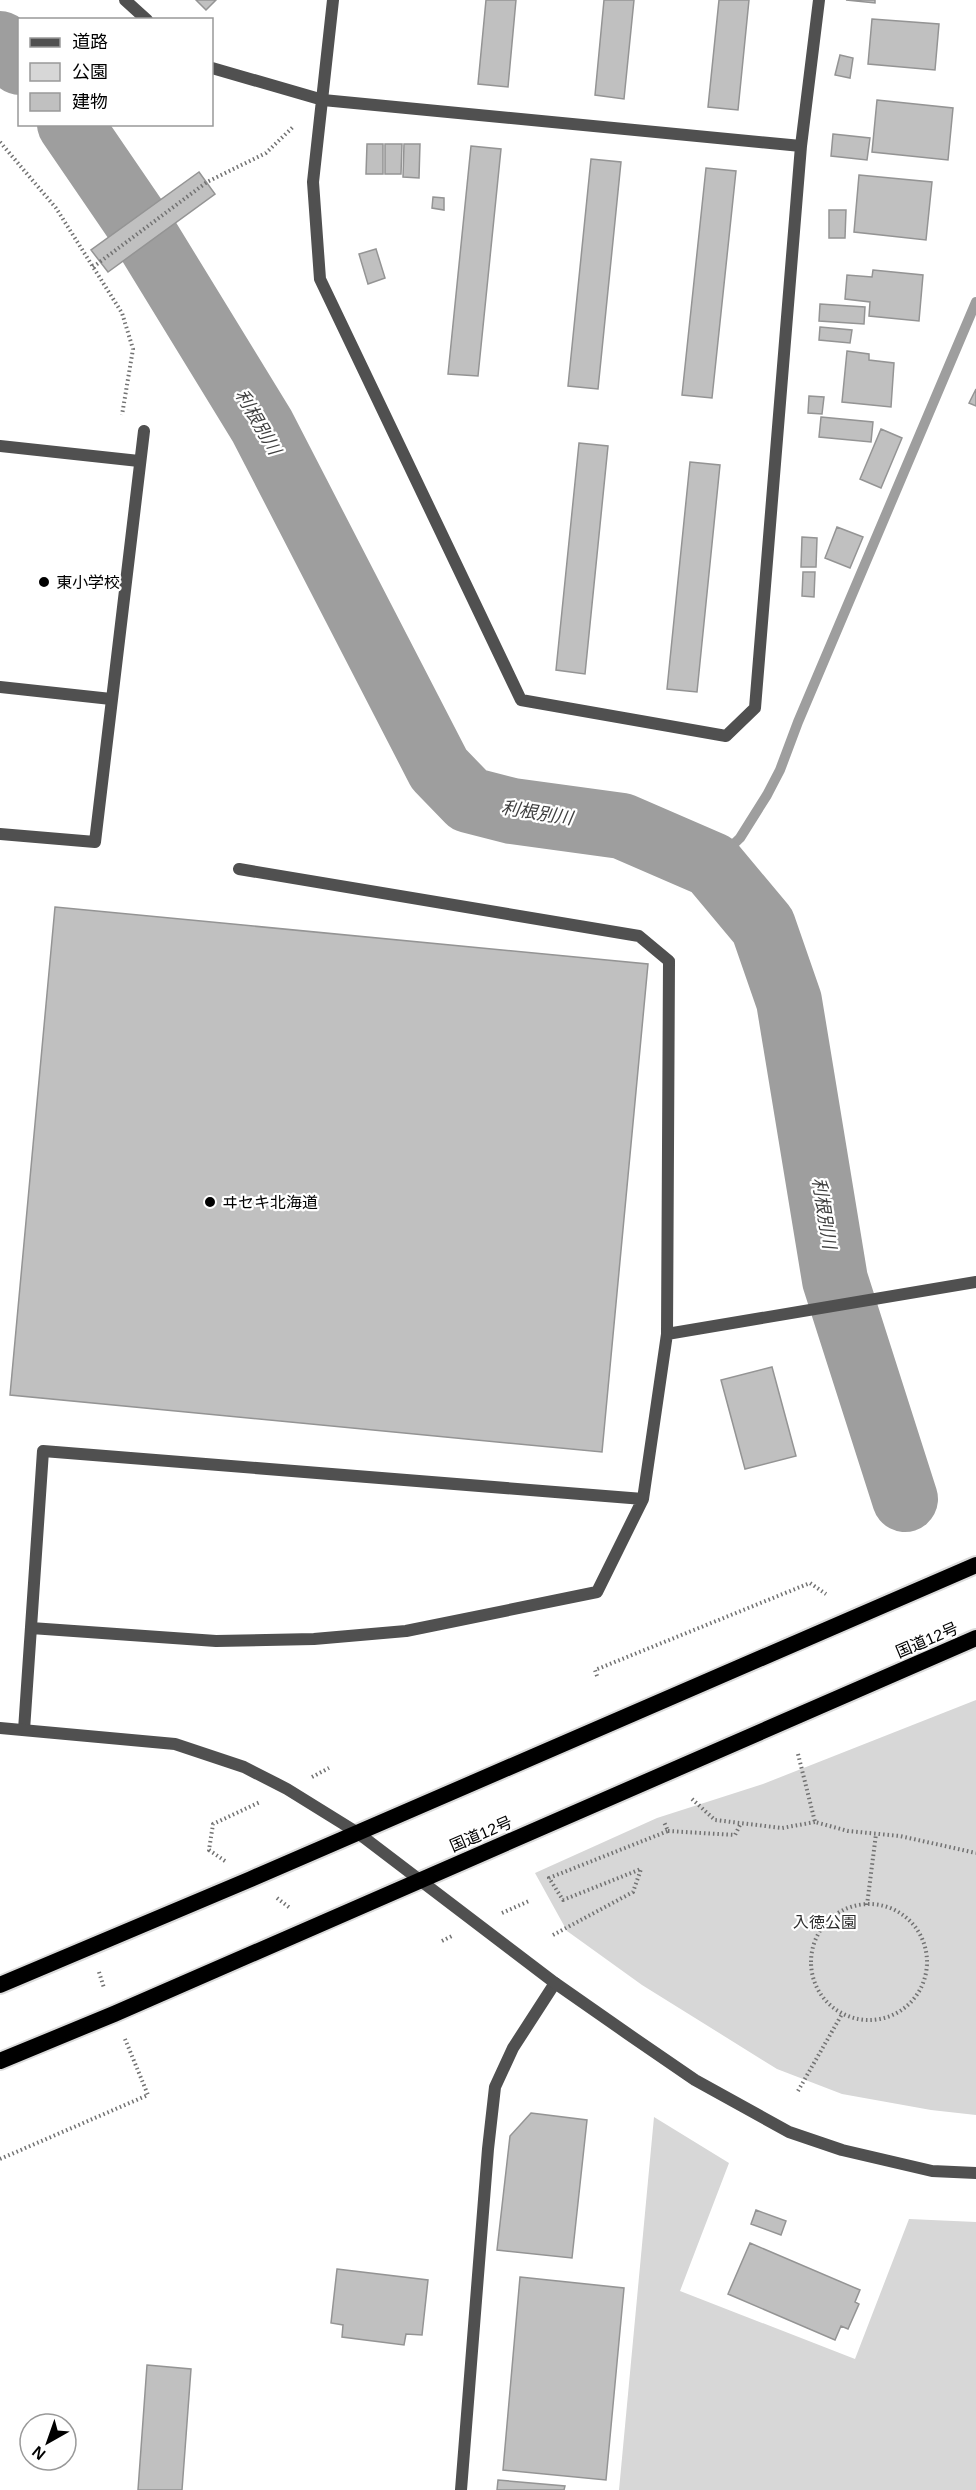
<svg xmlns="http://www.w3.org/2000/svg" width="976" height="2490" font-family="Arial,'Noto Sans JP',sans-serif">
	<style>
		.green { fill: #d7d7d7 }
		.lines { fill: none; stroke-linecap: round; stroke-linejoin: round }
		.stream { stroke: #9e9e9e; stroke-width: 10 }
		.river { stroke: #9e9e9e; stroke-width: 66 }
		.building { fill: #c0c0c0; stroke: #949494; stroke-width: 1.5 }
		.trunk-casing { stroke: #dbdbdb; stroke-width: 20 }
		.path { stroke: #727272; stroke-width: 4; stroke-dasharray: 1.5 3; stroke-linecap: butt }
		.service { stroke: #505050; stroke-width: 12 }
		.minor { stroke: #505050; stroke-width: 12 }
		.tertiary { stroke: #505050; stroke-width: 12 }
		.trunk { stroke: #000; stroke-width: 16 }
		.poi-dot { fill: #000; stroke: #fff; stroke-width: 2 }
		.labels { text-anchor: middle; dominant-baseline: central; stroke-width: 4.5; stroke-linejoin: round; paint-order: stroke }
		.poi-label { font-size: 16px; fill: #000; stroke: #fff; text-anchor: start }
		.street-label { font-size: 16px; fill: #000; stroke: #fff }
		.park-label { font-size: 16px; fill: #2e2e2e; stroke: #fff }
		.water-label { font-size: 18px; font-style: italic; fill: #3f3f3f; stroke: #fff }
	</style>
	<rect width="100%" height="100%" fill="#fff"/>
	<path class="green" d="M976,1700V2115L931,2110L842,2094L777,2069L642,1985L567,1931L535,1873L657,1818L763,1784Z
		M654,2117L729,2163L680,2291L855,2359L909,2219L976,2222V2490H619Z"/>
	<g class="lines">
		<path class="stream" d="M712,865L740,838L767,795L780,770L798,722L976,302"/>
		<path class="river" d="M0,44L20,62
			M70,124L137,222L262,426L439,769L469,800L512,811L622,826L712,865L763,926L789,1001L835,1280L905,1499"/>
	</g>
	<path class="building" d="M196,0H216L206,10Z
		M486,0H516L508,87L478,84Z
		M604,0H634L624,99L595,95Z
		M719,0H749L738,110L708,107Z
		M846,0H875V3Z
		M872,19L939,24L935,70L868,64Z
		M840,55L853,58L850,78L835,75Z
		M877,100L953,108L948,160L872,152Z
		M833,134L870,138L867,160L831,156Z
		M367,144H383V174H366Z
		M385,144H402L401,174H385Z
		M404,144H420L419,178L403,177Z
		M471,146L501,149L478,376L448,374Z
		M591,159L621,162L598,389L568,386Z
		M706,168L736,171L712,398L682,395Z
		M199,172L215,194L108,272L91,250Z
		M859,175L932,182L926,240L854,232Z
		M433,197L444,198V210L432,208Z
		M829,210H846L845,238H829Z
		M376,249L385,278L368,284L359,254Z
		M873,270L923,275L919,321L869,316L870,302L845,299L847,275L872,277Z
		M820,304L865,307L864,324L819,321Z
		M820,327L852,330L850,343L819,340Z
		M847,351L869,354V360L894,363L891,407L842,402Z
		M976,389V406L969,403Z
		M809,396L824,397L822,414L808,413Z
		M821,417L873,422L871,442L819,437Z
		M881,429L902,438L881,488L860,479Z
		M579,443L608,446L585,674L556,670Z
		M690,462L720,465L697,692L667,689Z
		M837,527L863,537L850,568L825,558Z
		M802,537L817,538L816,567H801Z
		M803,572H815L814,597L802,596Z
		M55,907L648,964L602,1452L10,1395Z
		M772,1367L796,1456L745,1469L721,1380Z
		M531,2113L587,2120L572,2258L497,2250L510,2136Z
		M756,2210L786,2221L781,2235L751,2224Z
		M750,2243L860,2290L855,2302L859,2304L848,2329L841,2326L835,2340L728,2294Z
		M337,2269L428,2280L422,2335L406,2334L404,2345L342,2337L343,2325L331,2323Z
		M520,2277L624,2288L606,2480L503,2470Z
		M147,2365L191,2369L182,2490H138Z
		M498,2480L565,2486L564,2490H497Z"/>
	<g class="lines">
		<defs>
			<path id="trunk" d="M0,1985L251,1879L976,1565
				M0,2061L114,2014L976,1638"/>
		</defs>
		<use href="#trunk" class="trunk-casing"/>
		<path class="path" d="M0,142L56,208L122,313L133,349L122,415
			M93,267L207,182L266,153L293,127
			M597,1676L595,1670L810,1583L826,1594
			M798,1754L815,1822L848,1831L900,1836L976,1853
			M312,1777L329,1768
			M692,1799L715,1820L782,1828L815,1822
			M668,1831L735,1835L741,1823
			M225,1861L209,1850L213,1824L260,1802
			M277,1898L290,1908
			M811 1962a58 58 0 1 1 116 0a58 58 0 1 1-116 0Z
			M867,1905L876,1834
			M502,1913L529,1901
			M553,1935L633,1892L641,1869L563,1900L549,1878L668,1831L664,1822
			M442,1941L452,1936
			M99,1972L104,1988
			M798,2091L842,2014
			M0,2159L148,2095L125,2039"/>
		<path class="service" d="M0,446L139,461
			M0,687L111,699
			M239,869L639,936L669,961L667,1334
			M31,1628L216,1641L314,1639L406,1631L597,1592L643,1499
			M24,1730L43,1451L643,1499L667,1334L976,1282
			M461,2490L488,2149L495,2087L513,2048L555,1983"/>
		<path class="minor" d="M125,0L147,20
			M333,0L313,182L320,279L521,700L726,736L755,708L801,146L819,0
			M212,68L323,100L801,146
			M0,834L95,842L144,431"/>
		<path class="tertiary" d="M0,1728L175,1744L244,1767L287,1789L358,1833L555,1983L628,2034L695,2080L789,2132L842,2150L932,2171L976,2173"/>
		<use href="#trunk" class="trunk"/>
	</g>
	<g class="poi-dot">
		<circle cx="44" cy="582" r="6"/>
		<circle cx="210" cy="1202" r="6"/>
	</g>
	<g class="labels">
		<g class="poi-label">
			<text x="56" y="582">東小学校</text>
			<text x="222" y="1202">ヰセキ北海道</text>
		</g>
		<g class="street-label">
			<text transform="translate(927 1640) rotate(-23)">国道12号</text>
			<text transform="translate(481 1834) rotate(-23)">国道12号</text>
		</g>
		<g class="park-label">
			<text x="825" y="1922">入徳公園</text>
		</g>
		<g class="water-label">
			<text transform="translate(258 422) rotate(60)">利根別川</text>
			<text transform="translate(537 813) rotate(9)">利根別川</text>
			<text transform="translate(824 1213) rotate(81)">利根別川</text>
		</g>
	</g>
	<rect x="18" y="18" width="195" height="108" fill="#ffffff" stroke="#999999" stroke-width="1.5"/>
	<rect x="30" y="38" width="30" height="9" fill="#505050" stroke="#999999" stroke-width="1.5"/>
	<text x="72" y="48" font-size="18" fill="#000000">道路</text>
	<rect x="30" y="63" width="30" height="18" fill="#d7d7d7" stroke="#999999" stroke-width="1.5"/>
	<text x="72" y="78" font-size="18" fill="#000000">公園</text>
	<rect x="30" y="93" width="30" height="18" fill="#c0c0c0" stroke="#999999" stroke-width="1.5"/>
	<text x="72" y="108" font-size="18" fill="#000000">建物</text>
	<g transform="translate(48 2442) rotate(220)"><circle r="28" fill="#ffffff" stroke="#999999" stroke-width="1.5"/>
	<path d="M0-4.5L10 22L0 15L-10 22Z" fill="#000000"/>
	<text y="-9" font-size="16" font-weight="bold" text-anchor="middle" fill="#000000">N</text>
	</g>
</svg>
